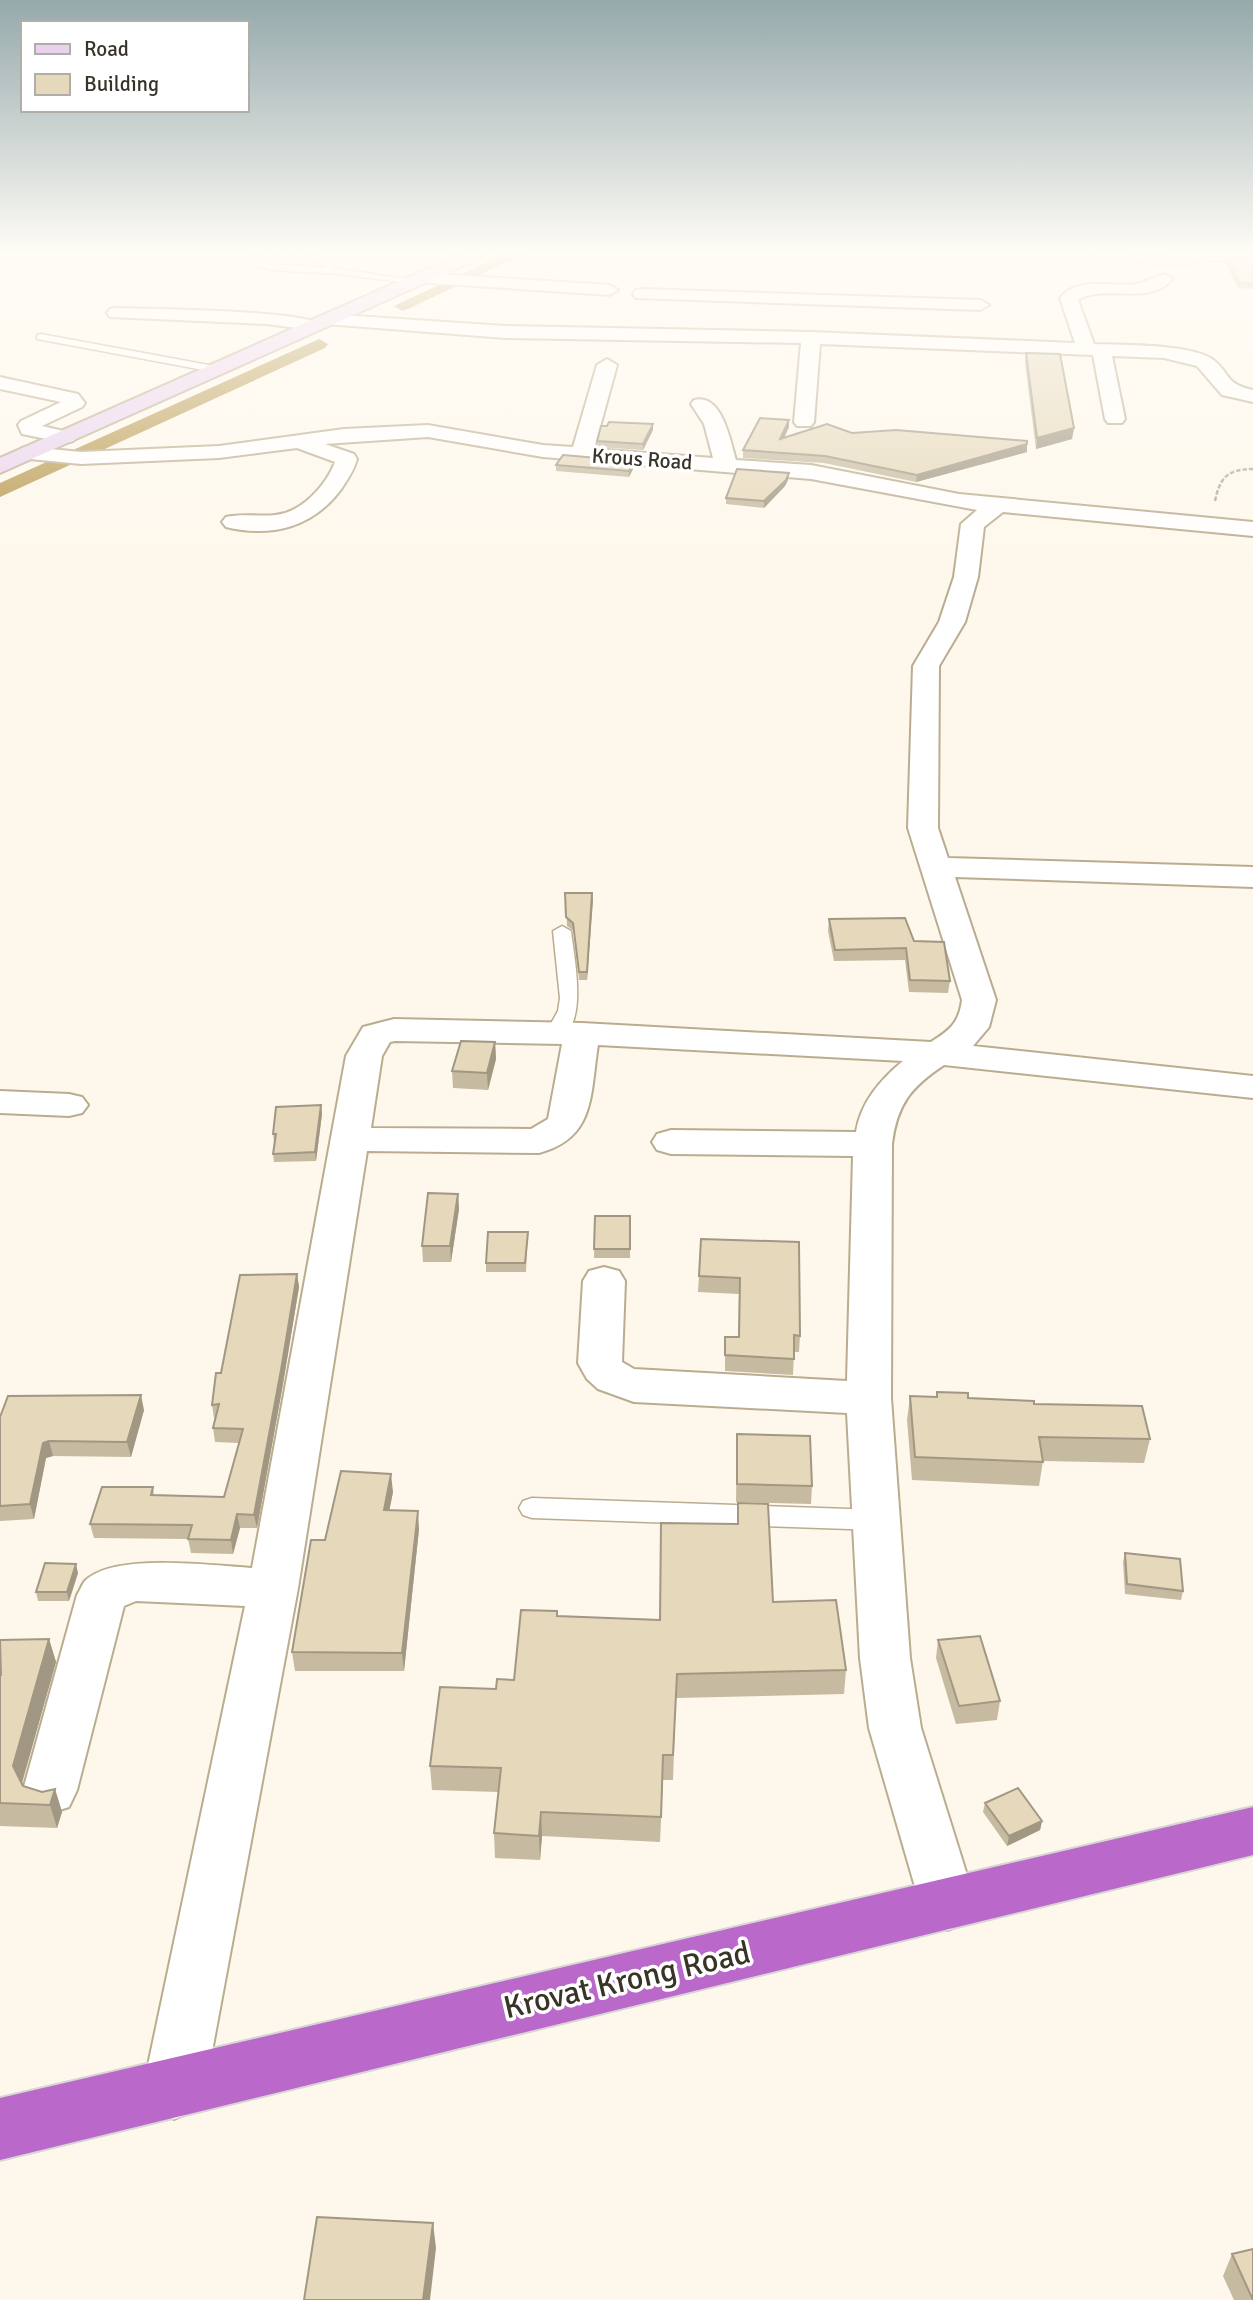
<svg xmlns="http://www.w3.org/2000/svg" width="1253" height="2300" font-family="Signika,sans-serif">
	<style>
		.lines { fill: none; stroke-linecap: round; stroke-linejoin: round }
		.canal { fill: #b8994f; fill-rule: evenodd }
		.lane-casing { stroke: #baac8f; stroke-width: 3 }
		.street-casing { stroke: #baac8f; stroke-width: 4 }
		.secondary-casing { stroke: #baac8f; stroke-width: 4 }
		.highway-casing { stroke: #d7d6d4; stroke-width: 4 }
		.path { stroke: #b1aca0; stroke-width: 2.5; stroke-dasharray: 4.5 2; stroke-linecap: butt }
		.lane { fill: #fff; fill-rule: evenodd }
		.street { fill: #fff; fill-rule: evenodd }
		.secondary { fill: #ead2ef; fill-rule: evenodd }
		.highway { fill: #ba68ca; fill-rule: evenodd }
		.wall { fill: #c6baa0 }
		.shaded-wall { fill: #a19782 }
		.building { fill: #e6d8ba; stroke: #a19782; stroke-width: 2 }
		.labels { text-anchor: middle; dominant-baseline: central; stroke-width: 7; stroke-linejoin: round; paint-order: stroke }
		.far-street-label { font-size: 21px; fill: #393428; stroke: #fff }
		.near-street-label { font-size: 32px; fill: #393428; stroke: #fff }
	</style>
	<rect width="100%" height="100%" fill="#fef8ec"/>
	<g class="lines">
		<path class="canal" d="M506,253H526L408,309L402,311L394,306Z
			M319,339L328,344L325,348L0,497V483Z"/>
		<defs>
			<path id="lane" d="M265,253H282L260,259L272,264L327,268L321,263L287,253C304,253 321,255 334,264V268L419,281L414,284L339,274L271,270L255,265L249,258Z
				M1087,253H1118L1187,260L1198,258L1203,253L1211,255C1193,275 1118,258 1092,256Z
				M41,334L214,366L219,369L214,372L37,339V335Z
				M562,926L571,931C574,957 590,1031 555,1040L545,1034L558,1011L560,998L553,931Z
				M532,1498L878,1510L887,1513L891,1520L887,1527L878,1530L532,1518L523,1515L519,1508L523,1501Z"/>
			<path id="street" d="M1162,253H1253V262L1170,258Z
				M421,273L609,285L618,290L609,295L415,282L412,278Z
				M1164,274L1173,279C1148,307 1106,283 1078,300L1094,344C1120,345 1191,344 1212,359C1231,373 1224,384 1253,390V402L1222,395L1197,366L1164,358L1112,356L1125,419L1122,423H1108L1105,419L1093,355L820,344L814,422L811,426H797L794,422L801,343L505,338L326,324L317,319L326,314L505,326L811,332L1075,343L1060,298C1079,275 1112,288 1137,284C1146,282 1155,276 1164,274Z
				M642,289L980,300L989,305L980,310L636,298L633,294L636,290Z
				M116,308C146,309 307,310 320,325L311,330L267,324L110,317L107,313L110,309Z
				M607,359L617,365L594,449L713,458L704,424L691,404L694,400C722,393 730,440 736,460L811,465L959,494L1253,522V536L1003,512L984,527L978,577L965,622L939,666L938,828L948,858L1253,867V887L955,877L996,1000L989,1027L973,1046L1253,1076V1098L944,1065C911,1087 897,1104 892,1144L891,1398L910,1658L921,1728L976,1904L968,1922L948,1930L928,1922L920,1904L869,1728L860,1658L847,1413L634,1402L598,1389L587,1379L578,1363L583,1281L589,1271L604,1267L619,1271L625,1281L622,1362L634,1369L847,1381L853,1156L671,1154L657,1150L652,1142L657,1134L671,1130L856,1132C861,1102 880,1080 903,1061L598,1045C590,1094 596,1138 539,1153L367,1151L298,1588L205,2089L196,2110L174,2119L152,2110L143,2089L245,1606L136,1601L124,1606L77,1790L69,1807L50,1813L31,1807L23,1790L77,1595C80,1591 82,1584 85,1581C114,1552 213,1566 252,1568L346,1056L363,1027L394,1019L582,1023L931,1042C950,1030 959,1023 962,1000L908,828L913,666L939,622L954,577L961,524L977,510L811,479L543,457L428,437L325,444L354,454L357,459C354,470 348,479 342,488C314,527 272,538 226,527L222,522L226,517C242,513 259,517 275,515C301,513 326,486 335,462L297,448L219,458L81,464L30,459L22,458L19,453L22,448L30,447L81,452L219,446L344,429L428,425L543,445L573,447L597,365ZM395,1041L562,1044L548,1119L531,1129L371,1128L382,1056L390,1042Z
				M0,377L78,394L85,403L82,407L42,426L73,433L77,437L73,441L66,443L22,434L18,425L21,421L61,402L0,389Z
				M0,1091L69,1094L82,1097L88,1105L82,1113L69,1116L0,1113Z"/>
			<path id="secondary" d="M463,253H485L483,257L0,473V458Z"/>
			<path id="highway" d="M1253,1807V1855L0,2160V2098Z"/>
		</defs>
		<use href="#lane" class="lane-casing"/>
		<use href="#street" class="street-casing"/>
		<use href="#secondary" class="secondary-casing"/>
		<use href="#highway" class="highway-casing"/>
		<path class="path" d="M1215,501C1220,477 1228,469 1253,469"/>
		<use href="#lane" class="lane"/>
		<use href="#street" class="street"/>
		<use href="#secondary" class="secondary"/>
		<use href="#highway" class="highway"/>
	</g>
	<path class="wall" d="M1226,258L1253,259V289L1238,288L1225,263Z
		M1026,353L1074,428L1072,439L1036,449L1025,363Z
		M653,424V430L643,450L597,447V441L607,426Z
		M789,427L784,438L852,433L1027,444V452L916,482L824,463L743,458V450Z
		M556,465L634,467L629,477L556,471Z
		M788,480L785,486L764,508L726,504V498Z
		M565,893H592L587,980H579L574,931L567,926Z
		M829,919L914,941L950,981L948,993L909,992L905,960L834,961L828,931Z
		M495,1042L496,1059L488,1090L453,1088L452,1071Z
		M321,1105L322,1114L316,1161L274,1162L273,1154L275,1143H274L273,1134Z
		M458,1194L459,1209L451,1262H423L422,1246Z
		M595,1216H630V1258H594Z
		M528,1232L526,1272H486V1263Z
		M701,1239L800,1336L799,1352H794L793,1375L725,1371V1337H738L739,1294L698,1292Z
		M297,1274L299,1287L283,1384L257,1528H240L233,1554L191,1553L188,1539L94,1538L90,1524L153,1487L154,1495L224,1497L239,1443L215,1442L213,1428L215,1418H214L212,1405L221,1373Z
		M937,1392L968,1398L1034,1404L1150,1439L1144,1463L1043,1461L1039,1486L912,1480L907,1420L910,1396L936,1397Z
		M144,1410L131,1457L53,1456L46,1458L34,1519L0,1521V1417Z
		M737,1434L812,1486L811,1504L736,1502Z
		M393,1492L389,1510L419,1529L404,1671H295L292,1652L325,1540Z
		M738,1503L773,1602L846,1670L844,1694L676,1698L673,1780H663L660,1842L542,1836L540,1860L495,1858L494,1833L499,1792L432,1790L430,1766L496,1689L514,1680L557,1616L660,1620L737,1524Z
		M1125,1553L1183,1591L1181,1600L1125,1594L1123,1562Z
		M78,1573L69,1601H38L36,1592Z
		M49,1639L56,1662L22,1784L23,1786L42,1792L55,1789L62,1812L57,1828L0,1826V1675Z
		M938,1640L1000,1701L997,1720L956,1724L936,1658Z
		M985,1803L1042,1821L1040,1830L1007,1846L983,1812Z
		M1232,2254L1253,2300H1234L1223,2276Z"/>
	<path class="shaded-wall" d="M789,420V427L780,447V439Z
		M653,424V430L643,450V444Z
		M1074,428L1072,439L1036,449L1037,438Z
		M1027,444V452L916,482L917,475Z
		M634,461V467L629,477V471Z
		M789,473L788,480L785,486L764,508V501Z
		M592,893L593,901L587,980V972Z
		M495,1042L496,1059L488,1090L487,1073Z
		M321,1105L322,1114L316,1161L315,1152Z
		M458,1194L459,1209L451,1262L450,1246Z
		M297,1274L299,1287L283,1384L257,1528L254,1515Z
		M141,1395L144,1410L131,1457L127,1442Z
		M49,1441L53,1456L46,1458L34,1519L30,1504L43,1443Z
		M391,1474L393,1492L386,1528L384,1510Z
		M418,1511L419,1529L404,1671L402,1653Z
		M237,1514L240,1528L233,1554L231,1540Z
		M76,1564L78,1573L69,1601L67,1592Z
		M49,1639L56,1662L20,1789L13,1766Z
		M55,1789L62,1812L57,1828L50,1805Z
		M541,1812L542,1836L540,1860L539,1836Z
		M1042,1821L1040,1830L1007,1846L1009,1836Z
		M433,2223L436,2248L430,2300H423Z"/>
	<path class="building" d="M1226,258L1253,259V284L1239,283Z
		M1026,353L1060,354L1074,428L1037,438Z
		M760,418L789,420L780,439L827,424L852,433L896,430L1027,441V444L917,475L825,456L743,450Z
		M609,422L653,424L643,444L597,441L601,426H607Z
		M563,455L634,461L629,471L556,465Z
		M737,469L789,473L786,480L764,501L726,498Z
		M565,893H592L587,972H579L573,923L566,917Z
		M905,918L914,941L944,942L950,981L910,980L906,948L835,950L829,919Z
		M461,1041L495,1042L487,1073L452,1071Z
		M321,1105L315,1152L273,1154L276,1134H273L276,1107Z
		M428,1193L458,1194L450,1246H422Z
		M595,1216H630V1249H594Z
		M488,1232H528L525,1263H486Z
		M701,1239L799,1242L800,1336L794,1335V1359L725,1355V1337H739L740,1278L699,1276Z
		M297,1274L281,1370L254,1515L237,1514L231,1540L188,1539L192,1525L90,1524L102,1487H153L151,1495L224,1497L243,1429L213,1428L219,1404L212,1405L216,1373H221L240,1275Z
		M937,1392L968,1393V1398L1034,1401V1404L1142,1406L1150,1439L1039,1437L1043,1462L915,1457L910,1396L937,1397Z
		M141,1395L127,1442L49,1441L43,1443L30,1504L0,1506V1417L8,1396Z
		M737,1434L810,1436L812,1486L737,1484Z
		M341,1471L391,1474L384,1510L418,1511L402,1653L292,1652L311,1540H325Z
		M738,1503L768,1504L773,1602L836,1600L846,1670L677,1674L673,1755H663L661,1817L541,1812L539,1836L494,1833L501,1768L430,1766L440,1687L496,1689L497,1679L514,1680L521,1610L557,1611V1616L660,1620L661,1523L738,1524Z
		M1125,1553L1180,1559L1183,1591L1127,1584Z
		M45,1563L76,1564L67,1592H36Z
		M980,1636L1000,1701L959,1706L938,1640Z
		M49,1639L13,1766L23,1786L42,1792L55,1789L50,1805L0,1803V1675H1L0,1640Z
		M1018,1788L1042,1821L1009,1836L985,1803Z
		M317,2217L433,2223L423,2300H304Z
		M1253,2249V2300L1232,2254Z"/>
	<linearGradient id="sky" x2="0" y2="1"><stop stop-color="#95a9ab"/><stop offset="0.44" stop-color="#fffcf6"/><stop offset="1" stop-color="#fffcf6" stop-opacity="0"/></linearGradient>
	<rect width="1253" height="575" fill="url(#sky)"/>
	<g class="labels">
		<g class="far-street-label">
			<text transform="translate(642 459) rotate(4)">Krous Road</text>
		</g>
		<g class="near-street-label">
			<text transform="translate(627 1980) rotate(-13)">Krovat Krong Road</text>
		</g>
	</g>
	<rect x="21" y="21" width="228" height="91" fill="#ffffff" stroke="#b0aea9" stroke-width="2"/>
	<rect x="35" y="44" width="35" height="10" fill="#ead2ef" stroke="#b0aea9" stroke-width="2"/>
	<text x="84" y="56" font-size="21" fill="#393428">Road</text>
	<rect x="35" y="74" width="35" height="21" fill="#e6d8ba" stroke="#b0aea9" stroke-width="2"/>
	<text x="84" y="91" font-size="21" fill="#393428">Building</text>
</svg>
